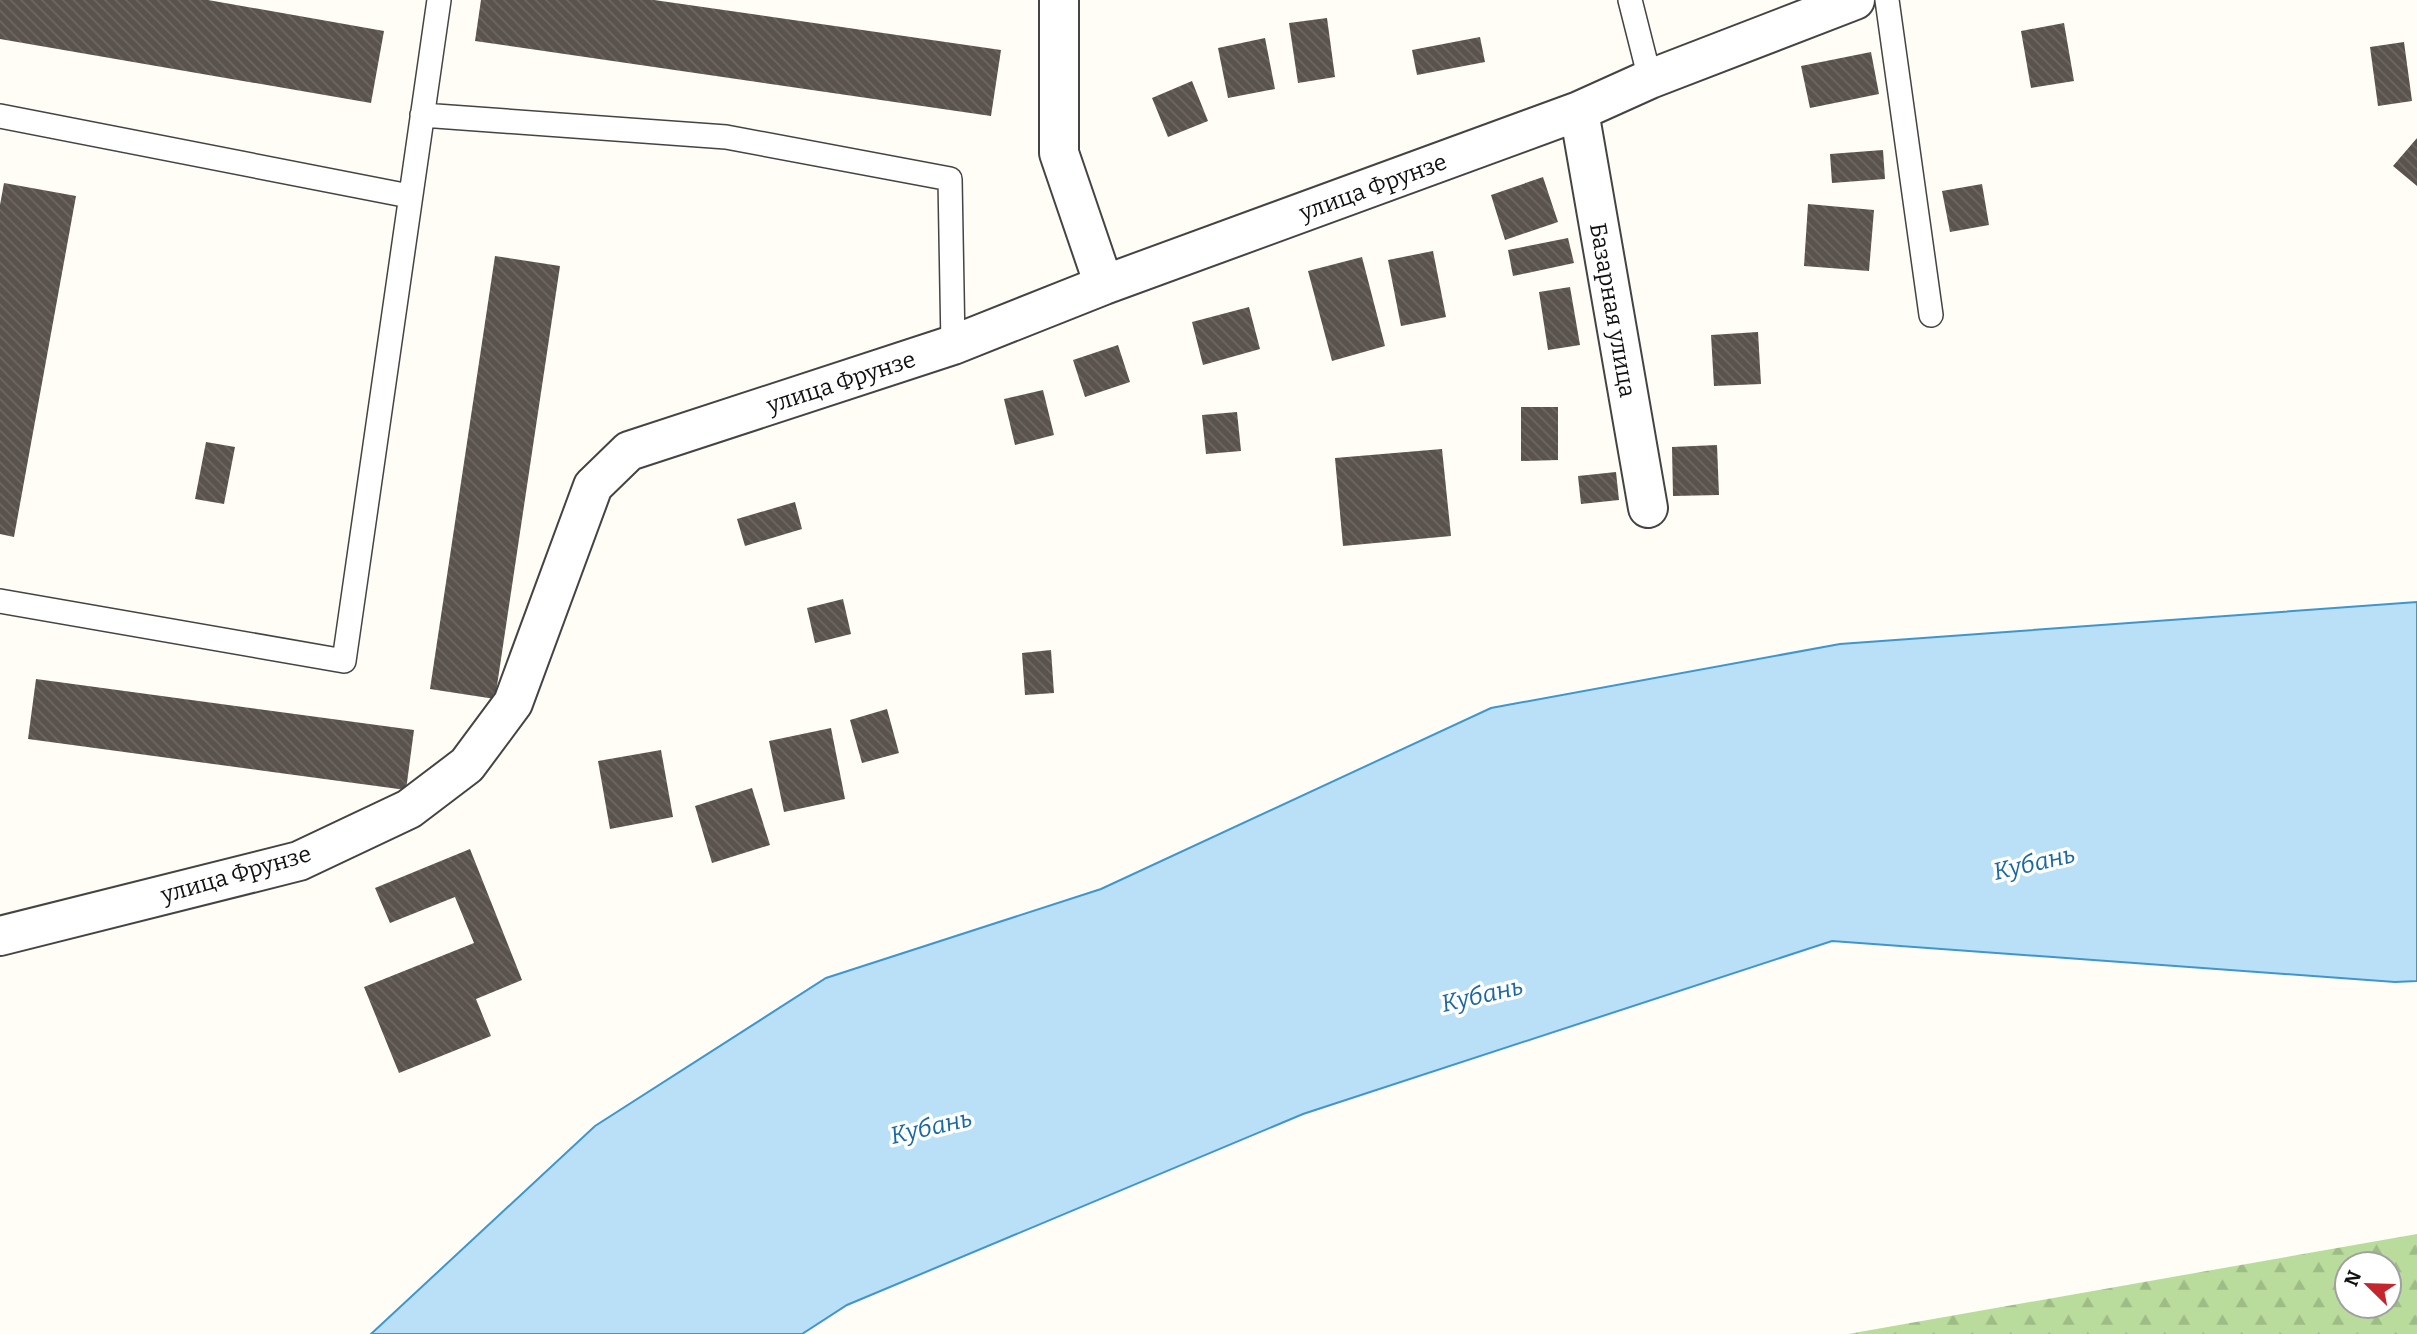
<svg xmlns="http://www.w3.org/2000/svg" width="2417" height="1334" font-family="Bitter,serif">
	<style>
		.forest { fill: url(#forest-firs); fill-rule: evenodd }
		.water { fill: #b9e0f7; stroke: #3f96cf; stroke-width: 2 }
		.building { fill: url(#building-back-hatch) }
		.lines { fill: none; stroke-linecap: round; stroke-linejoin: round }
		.lane-casing { stroke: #444; stroke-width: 26 }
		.street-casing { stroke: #444; stroke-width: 42 }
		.lane { stroke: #fff; stroke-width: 23 }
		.street { stroke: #fff; stroke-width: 38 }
		.labels { text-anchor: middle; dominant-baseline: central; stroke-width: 7; stroke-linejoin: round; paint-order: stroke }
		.street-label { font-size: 23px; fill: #111; stroke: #fff }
		.water-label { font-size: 24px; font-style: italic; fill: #1768a6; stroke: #fff }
	</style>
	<defs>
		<pattern id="forest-firs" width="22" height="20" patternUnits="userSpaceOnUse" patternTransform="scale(1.75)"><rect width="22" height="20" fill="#b9dc9c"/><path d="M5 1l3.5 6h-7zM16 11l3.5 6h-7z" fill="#9ebc85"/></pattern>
		<pattern id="building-back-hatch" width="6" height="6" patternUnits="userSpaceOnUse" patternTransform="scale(1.75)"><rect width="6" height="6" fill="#5a524d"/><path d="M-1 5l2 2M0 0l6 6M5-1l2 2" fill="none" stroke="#6d6662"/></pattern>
	</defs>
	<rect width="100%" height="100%" fill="#fffdf5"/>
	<path class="forest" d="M2417,1234V1334H1848ZM2347,1264H2389V1306H2347Z"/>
	<path class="water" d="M2417,602V981L2395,982L1832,941L1303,1114L847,1305L802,1334H371L595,1126L826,978L1101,889L1491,708L1840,644Z"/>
	<path class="building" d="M0,0H208L384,31L371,103L0,39Z
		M481,0H654L1001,50L991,116L475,41Z
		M1327,18L1335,77L1298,83L1289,23Z
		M2064,23L2074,81L2031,88L2021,31Z
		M1480,37L1485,62L1417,75L1412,50Z
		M1265,38L1275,89L1228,98L1218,48Z
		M2404,42L2412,101L2378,106L2370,47Z
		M1871,52L1879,94L1810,108L1801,66Z
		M1192,81L1208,121L1168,137L1152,98Z
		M2417,138V186L2393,166Z
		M1883,150L1885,179L1832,183L1830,154Z
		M1543,177L1558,222L1505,240L1491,195Z
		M4,183L76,196L14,537L0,534V205Z
		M1982,184L1989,225L1950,232L1942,191Z
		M1808,204L1874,210L1869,271L1804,266Z
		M1568,238L1574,263L1513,276L1508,250Z
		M1433,251L1446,317L1401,326L1388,260Z
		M495,256L560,266L495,699L430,689Z
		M1362,257L1385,346L1332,361L1308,271Z
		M1570,287L1580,345L1548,350L1539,292Z
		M1249,307L1260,349L1203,365L1192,322Z
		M1758,332L1761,384L1714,386L1711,335Z
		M1118,345L1130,382L1085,397L1073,360Z
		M1043,390L1054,435L1015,445L1004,399Z
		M1521,407H1558V460L1521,461Z
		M1237,412L1241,451L1206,454L1202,415Z
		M206,442L235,447L224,504L195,499Z
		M1717,445L1719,495L1673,496L1672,447Z
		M1442,449L1451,536L1343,546L1335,458Z
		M1616,472L1619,500L1581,504L1578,476Z
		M795,502L802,529L745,546L737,519Z
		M843,599L851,634L815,643L807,608Z
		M1051,650L1054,693L1025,695L1022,653Z
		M36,679L414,730L406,790L28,739Z
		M887,709L899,753L862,763L850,720Z
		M831,728L845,799L784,812L769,741Z
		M661,750L673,817L610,829L598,761Z
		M752,788L770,845L712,863L695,806Z
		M470,849L522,980L476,999L491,1036L399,1073L364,987L474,943L455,897L390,923L375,888Z"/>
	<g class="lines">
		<defs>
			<path id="lane" d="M1630,0L1650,79
				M1887,0L1931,315
				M422,115L726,137L950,179L953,345
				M0,116L409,196
				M0,601L344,661L439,0"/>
			<path id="street" d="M1059,0V153L1104,285
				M1579,111L1648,508
				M0,936L299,861L409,809L467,765L513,703L593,486L629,451L953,345L1104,285L1579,111L1650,79L1855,0"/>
		</defs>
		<use href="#lane" class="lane-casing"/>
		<use href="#street" class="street-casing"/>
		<use href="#lane" class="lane"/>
		<use href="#street" class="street"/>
	</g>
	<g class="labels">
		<g class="street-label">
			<text transform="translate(1373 187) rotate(-20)">улица Фрунзе</text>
			<text transform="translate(1613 310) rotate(80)">Базарная улица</text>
			<text transform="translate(841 382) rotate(-18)">улица Фрунзе</text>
			<text transform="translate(236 874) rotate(-16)">улица Фрунзе</text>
		</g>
		<g class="water-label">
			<text transform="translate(2034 863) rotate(-13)">Кубань</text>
			<text transform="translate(1482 995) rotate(-13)">Кубань</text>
			<text transform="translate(931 1127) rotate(-13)">Кубань</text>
		</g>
	</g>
	<g transform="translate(2368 1285) rotate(293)"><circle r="33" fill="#ffffff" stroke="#a0a0a0" stroke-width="2"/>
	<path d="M0-5L12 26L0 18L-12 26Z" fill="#c4262e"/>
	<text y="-10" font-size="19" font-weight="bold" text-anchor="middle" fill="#111111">N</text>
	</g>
</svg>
